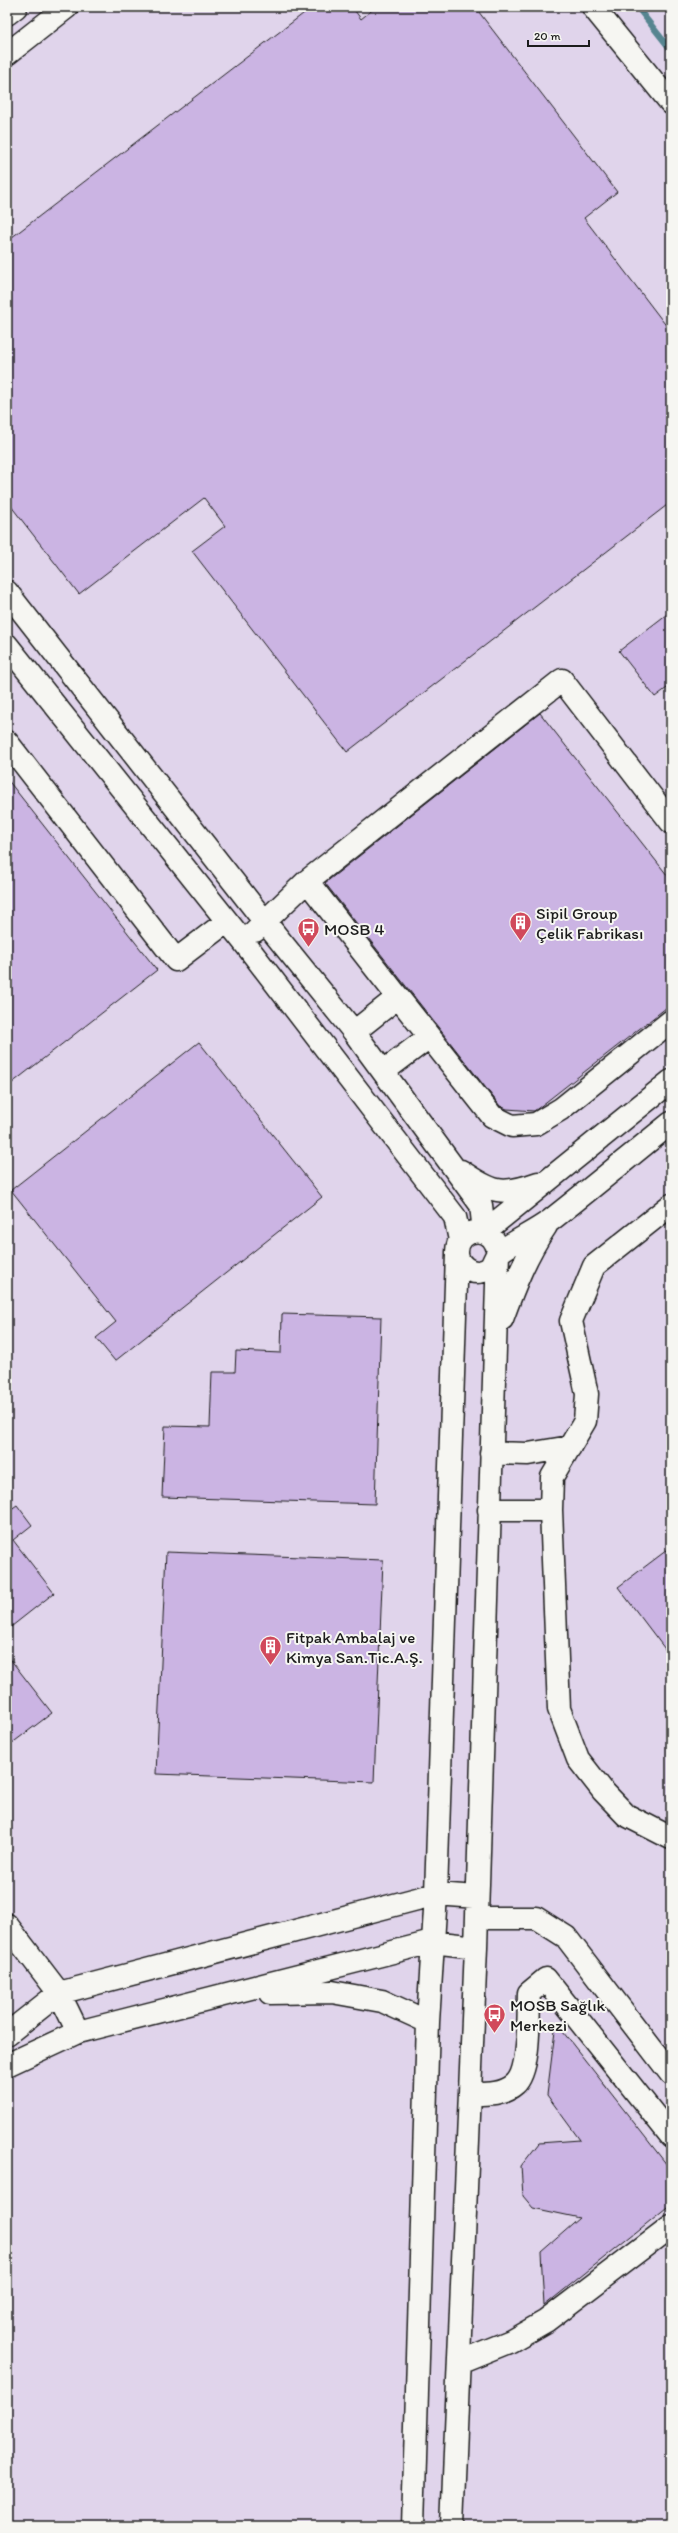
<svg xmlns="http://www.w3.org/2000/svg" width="678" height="2533" font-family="Itim,sans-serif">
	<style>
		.built { fill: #e0d4eb }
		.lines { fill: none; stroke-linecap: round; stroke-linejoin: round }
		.stream { stroke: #578590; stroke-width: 6 }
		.building { fill: #cbb4e3; stroke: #1c1c1c }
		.minor-casing { stroke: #1c1c1c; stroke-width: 25 }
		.minor { stroke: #f6f6f2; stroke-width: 22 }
		.labels { text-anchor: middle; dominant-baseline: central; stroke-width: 4; stroke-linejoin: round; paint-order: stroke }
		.poi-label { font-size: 17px; fill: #1c1c1c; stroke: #f6f6f2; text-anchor: start }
	</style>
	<rect width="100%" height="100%" fill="#e9e2ee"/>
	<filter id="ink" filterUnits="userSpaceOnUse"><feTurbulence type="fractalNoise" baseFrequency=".025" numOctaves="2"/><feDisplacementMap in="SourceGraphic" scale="8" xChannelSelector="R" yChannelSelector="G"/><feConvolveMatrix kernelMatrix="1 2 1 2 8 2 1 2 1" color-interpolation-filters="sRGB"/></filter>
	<g filter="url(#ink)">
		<path class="built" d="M7,7H671V2526H7Z"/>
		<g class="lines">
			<path class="stream" d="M637,7L671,50"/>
		</g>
		<path class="building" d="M312,7H352L361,19L376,7H475L617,192L584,218L671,332V502L347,752L192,551L225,526L204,498L79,594L7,501V241Z
			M671,611V685L655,697L619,651Z
			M540,713L671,880V1004L537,1109L534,1111L507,1109L500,1106L325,883Z
			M7,779L157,970L7,1087Z
			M199,1042L322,1197L115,1361L96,1338L116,1322L11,1190Z
			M282,1314L381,1317L375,1504L162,1497L165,1426L210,1427L212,1372H235L236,1351L281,1353Z
			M17,1505L32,1525L13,1540L54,1593L7,1630V1512Z
			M671,1547V1657L618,1587Z
			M166,1552L383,1560L374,1782L156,1774Z
			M7,1655L52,1713L7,1747Z
			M556,2023L671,2170V2204L544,2306L541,2252L580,2218L533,2208L523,2196L521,2166L539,2143L580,2140L547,2095Z"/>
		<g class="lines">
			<defs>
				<path id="minor" d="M593,7L671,103
					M7,14L16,7
					M7,54L67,7
					M7,592L265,922L354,1032L481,1205L484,1232
					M7,645L243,941L455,1217L460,1240
					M7,742L176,960L226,922
					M255,931L307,881
					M398,997L492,1116L512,1126L536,1124L561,1109L671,1021
					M354,1032L398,997L307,881L562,680L671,822
					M384,1071L429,1037
					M461,1171C493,1193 502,1196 538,1183
					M671,1205L594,1266L571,1321L587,1394L585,1421L552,1477L551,1510L559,1709L578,1759L603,1791L626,1815L671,1838
					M484,1232L671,1081
					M502,1319C514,1286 526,1255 546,1226
					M491,1453L528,1454L570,1447
					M489,1510H551
					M477,1918H536L566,1937L671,2074
					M7,1925L59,1993L78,2032
					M270,1993L332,1992L382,2001L428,2022
					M7,2034L59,1993L436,1894L477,1897
					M7,2065L78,2032L432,1942L476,1947
					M470,2094C485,2094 503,2095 515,2084C531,2070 528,2014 529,1993L546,1979L671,2136
					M459,2362L511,2341L546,2321L671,2226
					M413,2526L428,2022L436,1894L457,1253
					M452,2526L476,1947L498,1253C496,1223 456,1226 457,1253C457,1265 471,1275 483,1271C496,1267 492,1257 500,1252C516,1240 535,1232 551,1220C592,1188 631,1155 671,1123"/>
			</defs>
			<use href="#minor" class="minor-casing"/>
			<use href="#minor" class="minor"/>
		</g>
	</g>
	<defs>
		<symbol id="building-pin" viewBox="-11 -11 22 30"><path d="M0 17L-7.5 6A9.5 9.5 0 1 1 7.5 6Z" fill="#d1495b" stroke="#f6f6f2"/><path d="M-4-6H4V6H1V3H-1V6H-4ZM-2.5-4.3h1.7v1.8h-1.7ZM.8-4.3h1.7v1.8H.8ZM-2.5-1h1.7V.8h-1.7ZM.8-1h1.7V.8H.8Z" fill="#fff"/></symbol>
		<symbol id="bus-pin" viewBox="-11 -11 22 30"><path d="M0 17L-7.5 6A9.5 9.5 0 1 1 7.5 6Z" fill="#d1495b" stroke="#f6f6f2"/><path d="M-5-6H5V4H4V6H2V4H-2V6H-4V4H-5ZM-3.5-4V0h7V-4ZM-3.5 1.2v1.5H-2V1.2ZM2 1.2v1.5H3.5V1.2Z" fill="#fff"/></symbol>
	</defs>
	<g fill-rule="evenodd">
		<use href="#building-pin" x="508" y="910" width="25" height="34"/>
		<use href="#bus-pin" x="296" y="916" width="25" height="34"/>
		<use href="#building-pin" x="258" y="1634" width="25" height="34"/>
		<use href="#bus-pin" x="482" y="2002" width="25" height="34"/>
	</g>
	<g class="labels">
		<g class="poi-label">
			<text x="536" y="913">Sipil Group<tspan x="536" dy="20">Çelik Fabrikası</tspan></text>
			<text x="324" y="929">MOSB 4</text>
			<text x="286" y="1637">Fitpak Ambalaj ve<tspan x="286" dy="20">Kimya San.Tic.A.Ş.</tspan></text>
			<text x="510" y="2005">MOSB Sağlık<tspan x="510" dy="20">Merkezi</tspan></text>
		</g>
	</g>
	<rect width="678" height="2533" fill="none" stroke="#f6f6f2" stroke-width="24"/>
	<rect x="12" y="12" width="654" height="2509" fill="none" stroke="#1c1c1c" stroke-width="1.5" filter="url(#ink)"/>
	<path d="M528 40v6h61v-6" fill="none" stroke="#1c1c1c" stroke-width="2"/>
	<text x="534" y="40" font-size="12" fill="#1c1c1c" stroke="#f6f6f2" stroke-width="3" paint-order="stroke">20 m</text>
</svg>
